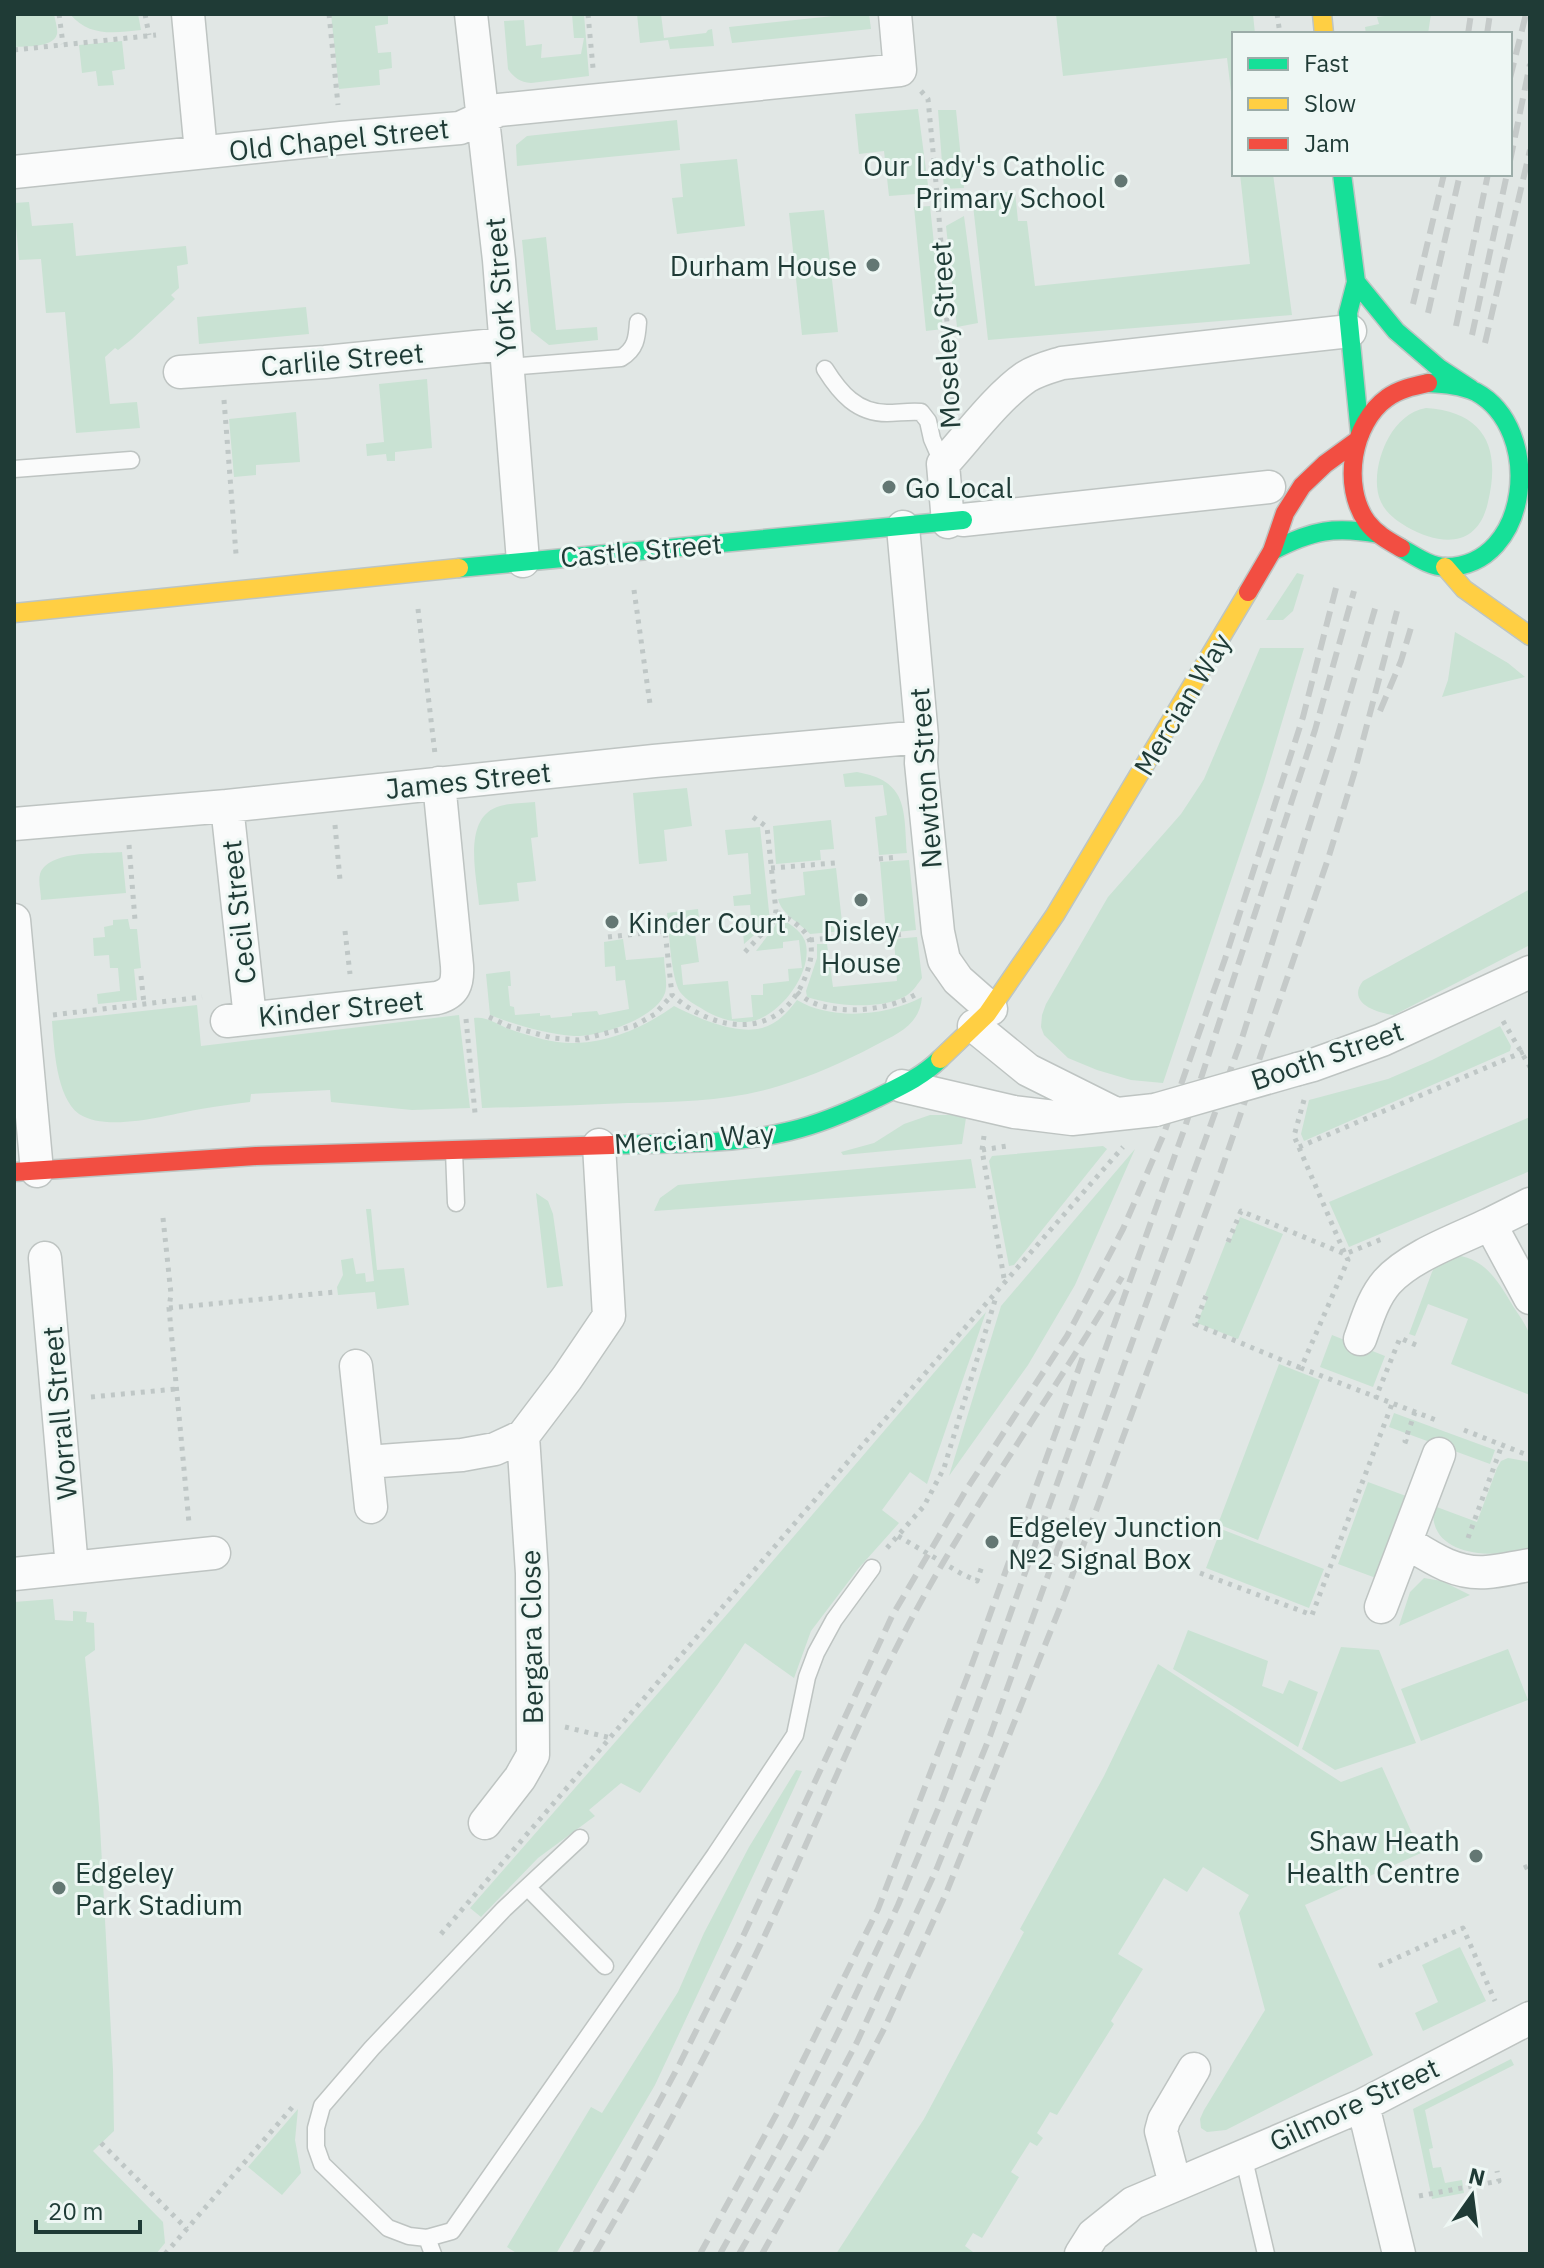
<svg xmlns="http://www.w3.org/2000/svg" width="1544" height="2268" font-family="'IBM Plex Sans',sans-serif">
	<style>
		.green { fill: #c9e2d3 }
		.lines { fill: none; stroke-linecap: round; stroke-linejoin: round }
		.lane-casing { stroke: #bec4c2; stroke-width: 19 }
		.street-casing { stroke: #bec4c2; stroke-width: 35 }
		.fast-casing { stroke: #bdc5c3; stroke-width: 21 }
		.slow-casing { stroke: #bdc5c3; stroke-width: 21 }
		.jam-casing { stroke: #bdc5c3; stroke-width: 21 }
		.path { stroke: #bfc7c6; stroke-width: 5; stroke-dasharray: 4 6; stroke-linecap: butt }
		.lane { stroke: #fafbfb; stroke-width: 16 }
		.street { stroke: #fafbfb; stroke-width: 32 }
		.fast { stroke: #16e098; stroke-width: 18 }
		.slow { stroke: #ffcf43; stroke-width: 18 }
		.jam { stroke: #f24e42; stroke-width: 18 }
		.rail { stroke: #c5cac9; stroke-width: 6; stroke-dasharray: 16 8; stroke-linecap: butt }
		.street-bridge-casing { stroke: #bec4c2; stroke-width: 35; stroke-linecap: butt }
		.street-bridge { stroke: #fafbfb; stroke-width: 32 }
		.poi-dot { fill: #637773; stroke: #eef7f4; stroke-width: 3 }
		.labels { text-anchor: middle; dominant-baseline: central; stroke-width: 6; stroke-linejoin: round; paint-order: stroke }
		.street-label { font-size: 28px; fill: #1f3b36; stroke: #eef7f4 }
		.poi-label { font-size: 28px; fill: #1f3b36; stroke: #eef7f4; text-anchor: start }
	</style>
	<rect width="100%" height="100%" fill="#e1e7e5"/>
	<path class="green" d="M14,14H54C55,20 58,29 57,34C54,48 25,46 14,47Z
		M70,14H138L141,30C114,33 89,37 70,14Z
		M331,14H388V24L375,26L378,53L391,52L392,68L379,70L380,85L339,89Z
		M572,14H584L589,76L531,83C520,82 514,78 508,69L504,21L524,20L526,46L542,44L541,58L581,54L584,38H574Z
		M637,14H661L664,38L706,33L708,30L712,29L714,46L670,49L668,40L640,43Z
		M852,14H869L871,29L732,43L729,27Z
		M1056,14H1253L1255,34H1234V117L1227,58L1063,76Z
		M1400,14H1431L1428,34H1366L1365,27L1379,24L1377,17Z
		M122,41L125,69L112,71L114,85L98,86L96,71L82,73L79,45Z
		M918,109L929,193L889,196L884,151L859,154L855,114Z
		M938,110H956L964,188L944,189Z
		M677,120L680,150L517,166L516,145L527,136Z
		M737,159L745,226L677,234L672,198L683,197L680,164Z
		M1240,174H1273L1292,315L988,340L972,196L1015,191L1018,221H1027L1035,286L1250,264Z
		M29,202L32,226L73,223L76,256L186,246L188,264L177,266L179,288L171,295L175,299L132,339L118,350L115,348L105,357L110,404L137,402L140,428L76,433L65,312L46,313L41,259L19,260L14,203Z
		M930,206L943,329L926,331L914,207Z
		M824,210L838,332L802,335L789,213Z
		M964,216L978,323L957,327L946,226Z
		M546,237L556,330L597,327L598,340L549,345L531,331L522,240Z
		M306,307L309,334L199,344L197,317Z
		M427,379L432,448L395,452V461H387L386,454L367,456L366,444L384,442L379,384Z
		M1426,408C1485,412 1501,448 1488,502C1478,548 1441,546 1407,527C1397,521 1386,513 1381,502C1372,483 1379,454 1389,437C1397,423 1409,411 1426,408Z
		M296,412L300,462L256,465V475L234,477L229,419Z
		M1297,573L1304,575L1293,611L1283,620H1266Z
		M1455,632L1508,663L1525,677L1442,697L1448,680Z
		M1260,648H1304L1264,782L1163,1083L1131,1080L1097,1070L1068,1058L1044,1035L1041,1027L1042,1015L1046,1004L1108,897L1181,814L1204,779Z
		M857,772C908,781 904,809 907,853L879,855L875,817L887,815L883,785L845,787L843,774Z
		M687,788L692,826L664,830L667,861L639,864L633,793Z
		M535,802L538,837L531,838L536,881L517,883L519,901L479,905C477,877 462,820 497,807C508,803 523,803 535,802Z
		M831,820L834,849L820,850L821,860L776,864L773,826Z
		M760,827L770,921L744,944L742,918L751,917L750,905L734,906L733,896L751,894L748,853L728,855L725,830Z
		M122,852L126,893L41,900C41,892 38,882 40,874C48,850 100,854 122,852Z
		M909,860L916,930L886,933L880,862Z
		M836,868L843,931L810,934C799,922 782,915 778,899L805,895L803,872Z
		M1530,889V945L1394,1015C1377,1013 1346,1003 1363,981Z
		M698,909L699,918L693,919L699,962L681,965L683,985L728,981L732,1019L753,1017L751,995H763V984L789,981L788,969L802,968L799,940L783,942V948L756,951L775,926L778,917C788,923 800,929 805,941C815,972 777,1021 746,1022C733,1023 715,1017 704,1010C696,1005 686,1000 680,992C671,978 669,931 667,913Z
		M128,919L130,929H137L141,968L134,969L137,1000L98,1004L97,994L120,991L118,968H110L109,955L94,956L93,938L105,937L104,927L113,925V920Z
		M917,937L922,978C917,985 912,993 904,997C878,1010 834,1006 807,997L806,991L817,958V944H827L833,987L897,981L894,939Z
		M623,939L626,960L664,957C664,968 668,983 665,993C656,1019 598,1037 574,1036C545,1034 516,1025 490,1015L486,974L510,971L511,986H508L510,1006L514,1007L515,1015L540,1013V1016L550,1015L551,1018L572,1016V1013L597,1011L599,1015L629,1009L625,980L616,981L615,966L605,967L604,942Z
		M922,997C920,1025 897,1034 874,1046C844,1062 812,1076 779,1086C731,1101 678,1102 628,1103C579,1105 531,1107 482,1108L474,1018C489,1016 500,1027 515,1031C534,1037 555,1044 576,1043C612,1042 646,1026 674,1006C698,1018 735,1035 762,1028C777,1024 788,1012 797,1000C832,1021 887,1016 922,997Z
		M197,1005L201,1046L459,1015L470,1108L412,1110L331,1102L330,1090L251,1094L250,1102C234,1104 217,1106 201,1109C170,1114 108,1133 79,1114C56,1097 54,1047 52,1021Z
		M1500,1026L1511,1046L1510,1051L1304,1141L1301,1134L1309,1100L1388,1079L1432,1060Z
		M930,1115H951L966,1118L962,1144L843,1155L841,1152L874,1143L904,1124Z
		M1530,1117V1171L1349,1247L1329,1202Z
		M1103,1146L1107,1149L1014,1265L1009,1266L989,1161L992,1156Z
		M1135,1149L1075,1285L1028,1365L949,1476L1001,1306Z
		M971,1159L976,1188L654,1211L660,1198L678,1185Z
		M536,1193L548,1201L553,1214L563,1286L547,1288Z
		M366,1209H371L377,1270L404,1268L409,1305L377,1309L375,1292L338,1295L337,1287L343,1275L341,1260L353,1258L356,1274L365,1273L366,1282L374,1281Z
		M1240,1217L1283,1234L1238,1339L1197,1323L1208,1297L1205,1295L1226,1242H1230Z
		M1448,1255C1482,1254 1497,1279 1513,1306C1518,1314 1525,1323 1529,1333C1533,1344 1530,1381 1530,1395L1451,1364L1468,1319L1428,1304L1415,1336L1409,1334L1432,1272L1438,1261Z
		M986,1312L927,1484L910,1472L882,1510L899,1523L858,1569L811,1631L794,1678L745,1643L718,1684L640,1793L621,1783L589,1810L595,1816L538,1858L481,1917L470,1908L729,1612Z
		M1332,1335L1385,1356L1373,1387L1320,1367Z
		M1279,1364L1320,1380L1258,1540L1218,1524Z
		M1394,1413L1495,1450L1490,1464L1389,1427Z
		M1508,1458L1530,1462V1548C1496,1560 1425,1557 1434,1506L1477,1522L1497,1468L1501,1461Z
		M1368,1482L1406,1496L1376,1578L1338,1564Z
		M1221,1529L1324,1569L1309,1608L1206,1568Z
		M1424,1578L1442,1581L1470,1595L1399,1626L1410,1592Z
		M53,1599L55,1620L73,1621V1611L87,1612L86,1622L94,1623L95,1650L85,1657L99,1807L113,2070L114,2131L93,2151L163,2222L165,2243L156,2254H14V1602Z
		M1188,1630L1268,1661L1262,1686L1283,1694L1289,1680L1318,1692L1298,1747L1173,1669Z
		M1341,1647L1379,1650L1416,1743L1335,1770L1302,1749Z
		M1508,1649L1528,1700L1421,1741L1401,1689Z
		M1158,1664L1341,1782L1382,1767L1421,1853L1305,1905L1373,2055L1226,2130L1207,2132L1201,2128L1200,2119L1204,2110L1265,2010L1239,1913L1249,1895L1203,1867L1187,1892L1164,1878L1118,1954L1143,1969L1111,2021L1114,2024L1057,2115L1050,2112L1037,2133L1043,2138L1037,2146L1030,2142L1011,2172L1019,2177L982,2238L973,2233L965,2246L973,2252L971,2254H836L924,2119L1024,1932L1020,1929L1104,1776Z
		M796,1770L802,1771L655,2085L556,2254H518L507,2247L591,2107L602,2113L678,1992L704,1933L749,1847Z
		M1460,1947L1486,2001L1423,2031L1415,2013L1438,2002L1422,1965Z
		M1511,2059L1514,2065L1425,2110L1433,2148L1429,2149L1433,2168L1441,2167L1445,2183L1462,2180L1464,2193L1432,2199L1413,2109Z
		M298,2109L295,2140L301,2173L282,2195L248,2167Z"/>
	<g class="lines">
		<defs>
			<path id="lane" d="M507,367L621,358C636,349 637,338 638,322
				M825,369C840,393 857,413 887,413C898,413 909,411 921,412L928,421L932,439L943,464
				M14,469L131,460
				M454,1151L456,1203
				M580,1838L504,1909L372,2048L322,2106L316,2128V2147L322,2164L388,2228L409,2236L427,2238L452,2231L715,1855L795,1735L807,1677L816,1653L834,1620L872,1568
				M528,1888L605,1966
				M1243,2155L1266,2254
				M427,2238L433,2254"/>
			<path id="street" d="M188,14L201,152
				M471,14L499,260L523,561
				M14,172L341,138L460,128L499,110L900,70L895,14
				M180,372L325,362L505,344
				M963,520L1269,487
				M948,522L943,464C967,438 997,397 1026,377C1037,370 1049,367 1062,363L1350,331
				M903,527L922,737L921,763L938,932L944,960L958,980L991,1009
				M227,806L250,1018
				M14,824L227,806L654,761L922,737
				M14,920L37,1171
				M227,1021L437,998C455,993 458,983 457,966L439,783
				M974,1026L1028,1070L1116,1114
				M1298,1069L1313,1065L1382,1040L1530,972
				M902,1086L1014,1112L1072,1119L1155,1110
				M1490,1224L1530,1204
				M45,1258L72,1568
				M1360,1339C1367,1320 1373,1298 1387,1282C1410,1256 1459,1239 1490,1224L1530,1298
				M356,1366L371,1507
				M367,1462L462,1455L495,1449L523,1436
				M1406,1542C1430,1557 1456,1575 1487,1572C1501,1571 1516,1567 1530,1565
				M14,1574L214,1553
				M1381,1607L1439,1454
				M485,1823L520,1778L533,1755L532,1573L523,1436L567,1378L609,1316L599,1145
				M1363,2105L1399,2254
				M1175,2184L1161,2131L1164,2120L1194,2069
				M1081,2254L1093,2235L1133,2203L1363,2105L1530,2018"/>
			<path id="fast" d="M1342,174L1356,282L1348,313L1360,434
				M1356,282L1396,331L1439,368L1471,389
				M1401,548C1415,556 1430,567 1446,567C1531,566 1544,429 1476,392C1461,385 1444,384 1428,383
				M1272,551C1312,530 1335,526 1379,534
				M459,568L963,520
				M612,1145C671,1143 733,1145 790,1131C820,1124 850,1111 877,1098C899,1087 922,1077 940,1059"/>
			<path id="slow" d="M1322,14L1324,34
				M1445,567L1464,589L1530,636
				M14,613L459,568
				M940,1059L987,1014L1055,915L1248,592"/>
			<path id="jam" d="M1401,548C1389,541 1376,534 1367,522C1341,486 1352,423 1387,398C1399,389 1414,386 1428,383
				M1248,592L1272,551L1285,513L1302,486L1325,464L1358,440
				M14,1172L256,1156L612,1145"/>
		</defs>
		<use href="#lane" class="lane-casing"/>
		<use href="#street" class="street-casing"/>
		<use href="#fast" class="fast-casing"/>
		<use href="#slow" class="slow-casing"/>
		<use href="#jam" class="jam-casing"/>
		<path class="path" d="M59,14L63,44
			M145,14L149,35
			M329,14L338,105
			M588,14L593,68
			M1277,14L1280,34
			M14,50L156,35
			M921,91L928,99L938,204L953,402
			M224,400L236,554
			M634,590L650,704
			M418,609L435,754
			M335,825L340,880
			M129,845L135,920
			M879,859L898,857
			M771,868L835,863
			M345,931L350,974
			M887,936L906,934
			M608,937L665,931L672,995C717,1035 782,1040 806,975C810,964 814,950 809,939C803,926 787,918 776,911
			M810,940L831,938
			M745,952L773,922L776,911L767,827L750,815
			M141,976L144,1004
			M797,992C824,1019 888,1012 918,993
			M53,1015L202,997
			M489,1017L508,1026L553,1038L579,1040L634,1026L655,1014L672,995
			M466,1019L475,1113
			M1503,1021L1530,1067
			M1304,1100L1294,1136L1345,1254L1382,1239
			M984,1136L982,1150L1005,1284
			M1299,1147L1530,1049
			M982,1150L1007,1146
			M163,1218L171,1294L169,1308L189,1523
			M1228,1242L1241,1211L1345,1254L1348,1260L1301,1368L1376,1397
			M1206,1296L1195,1324L1301,1368
			M169,1308L335,1292
			M1416,1345L1400,1338L1376,1397L1436,1420
			M91,1397L176,1389
			M1464,1430L1530,1456
			M1408,1442L1405,1441L1415,1412
			M898,1536L962,1574L977,1581L982,1566
			M1468,1538L1502,1445
			M887,1548L924,1506L944,1468L996,1297
			M1200,1573L1312,1615L1392,1404
			M565,1727L611,1738
			M1524,1868L1530,1865
			M441,1934L838,1473L1123,1147
			M1379,1966L1463,1928L1495,2001
			M101,2143L187,2229
			M1419,2196L1499,2181L1497,2171
			M165,2254L296,2103"/>
		<use href="#lane" class="lane"/>
		<use href="#street" class="street"/>
		<use href="#fast" class="fast"/>
		<use href="#slow" class="slow"/>
		<use href="#jam" class="jam"/>
		<path class="rail" d="M1468,34L1471,14
			M1487,34L1490,14
			M1510,78L1526,14
			M1510,161L1530,64
			M1413,304L1444,174
			M1428,313L1460,174
			M1456,326L1488,174
			M1472,335L1507,174
			M1485,343L1530,150
			M1380,711L1401,661L1413,621
			M575,2254L615,2184L678,2067L739,1945L892,1616L966,1490L1067,1336L1123,1229L1163,1136L1225,959L1303,717L1337,584
			M595,2254C652,2157 706,2057 755,1956C809,1844 854,1726 913,1616C976,1499 1055,1392 1122,1277
			M700,2254L777,2113L878,1909L971,1667L1084,1354
			M720,2254L793,2122L842,2024L898,1905L941,1802L988,1676L1184,1130L1315,730L1354,591
			M739,2254L812,2127L857,2042L937,1868L990,1736L1242,1038L1336,741L1377,602
			M762,2254L826,2140L885,2027L947,1891L1065,1595L1221,1171L1328,859L1354,774L1397,611"/>
		<defs>
			<path id="street-bridge" d="M1155,1110L1298,1069"/>
		</defs>
		<use href="#street-bridge" class="street-bridge-casing"/>
		<use href="#street-bridge" class="street-bridge"/>
	</g>
	<g class="poi-dot">
		<circle cx="1121" cy="181" r="8"/>
		<circle cx="873" cy="265" r="8"/>
		<circle cx="889" cy="487" r="8"/>
		<circle cx="861" cy="900" r="8"/>
		<circle cx="612" cy="922" r="8"/>
		<circle cx="992" cy="1542" r="8"/>
		<circle cx="1476" cy="1856" r="8"/>
		<circle cx="59" cy="1888" r="8"/>
	</g>
	<g class="labels">
		<g class="street-label">
			<text transform="translate(339 139) rotate(-6)">Old Chapel Street</text>
			<text transform="translate(500 287) rotate(-95)">York Street</text>
			<text transform="translate(945 335) rotate(-93)">Moseley Street</text>
			<text transform="translate(342 359) rotate(-5)">Carlile Street</text>
			<text transform="translate(641 550) rotate(-5)">Castle Street</text>
			<text transform="translate(1182 704) rotate(-59)">Mercian Way</text>
			<text transform="translate(925 778) rotate(-94)">Newton Street</text>
			<text transform="translate(468 780) rotate(-6)">James Street</text>
			<text transform="translate(238 912) rotate(-96)">Cecil Street</text>
			<text transform="translate(341 1008) rotate(-6)">Kinder Street</text>
			<text transform="translate(1327 1055) rotate(-19)">Booth Street</text>
			<text transform="translate(694 1138) rotate(-4)">Mercian Way</text>
			<text transform="translate(59 1413) rotate(-95)">Worrall Street</text>
			<text transform="translate(531 1637) rotate(-91)">Bergara Close</text>
			<text transform="translate(1354 2104) rotate(-25)">Gilmore Street</text>
		</g>
		<g class="poi-label">
			<text x="1105" y="165" text-anchor="end">Our Lady's Catholic<tspan x="1105" dy="32">Primary School</tspan></text>
			<text x="857" y="265" text-anchor="end">Durham House</text>
			<text x="905" y="487">Go Local</text>
			<text x="628" y="922">Kinder Court</text>
			<text x="861" y="930" text-anchor="middle">Disley<tspan x="861" dy="32">House</tspan></text>
			<text x="1008" y="1526">Edgeley Junction<tspan x="1008" dy="32">№2 Signal Box</tspan></text>
			<text x="1460" y="1840" text-anchor="end">Shaw Heath<tspan x="1460" dy="32">Health Centre</tspan></text>
			<text x="75" y="1872">Edgeley<tspan x="75" dy="32">Park Stadium</tspan></text>
		</g>
	</g>
	<rect width="1544" height="2268" fill="none" stroke="#1f3b36" stroke-width="32"/>
	<rect x="1232" y="32" width="280" height="144" fill="#eef7f4" stroke="#9baca8" stroke-width="2"/>
	<rect x="1248" y="58" width="40" height="12" fill="#16e098" stroke="#9baca8" stroke-width="2"/>
	<text x="1304" y="72" font-size="24" fill="#1f3b36">Fast</text>
	<rect x="1248" y="98" width="40" height="12" fill="#ffcf43" stroke="#9baca8" stroke-width="2"/>
	<text x="1304" y="112" font-size="24" fill="#1f3b36">Slow</text>
	<rect x="1248" y="138" width="40" height="12" fill="#f24e42" stroke="#9baca8" stroke-width="2"/>
	<text x="1304" y="152" font-size="24" fill="#1f3b36">Jam</text>
	<g transform="translate(1472 2196) rotate(14)" stroke="#eef7f4" stroke-width="6" paint-order="stroke">
	<path d="M0-6L14 30L0 20L-14 30Z" fill="#1f3b36"/>
	<text y="-12" font-size="22" font-weight="bold" text-anchor="middle" fill="#1f3b36">N</text>
	</g>
	<path d="M36 2220v12h104v-12" fill="none" stroke="#1f3b36" stroke-width="4"/>
	<text x="48" y="2220" font-size="24" fill="#1f3b36" stroke="#eef7f4" stroke-width="6" paint-order="stroke">20 m</text>
</svg>
